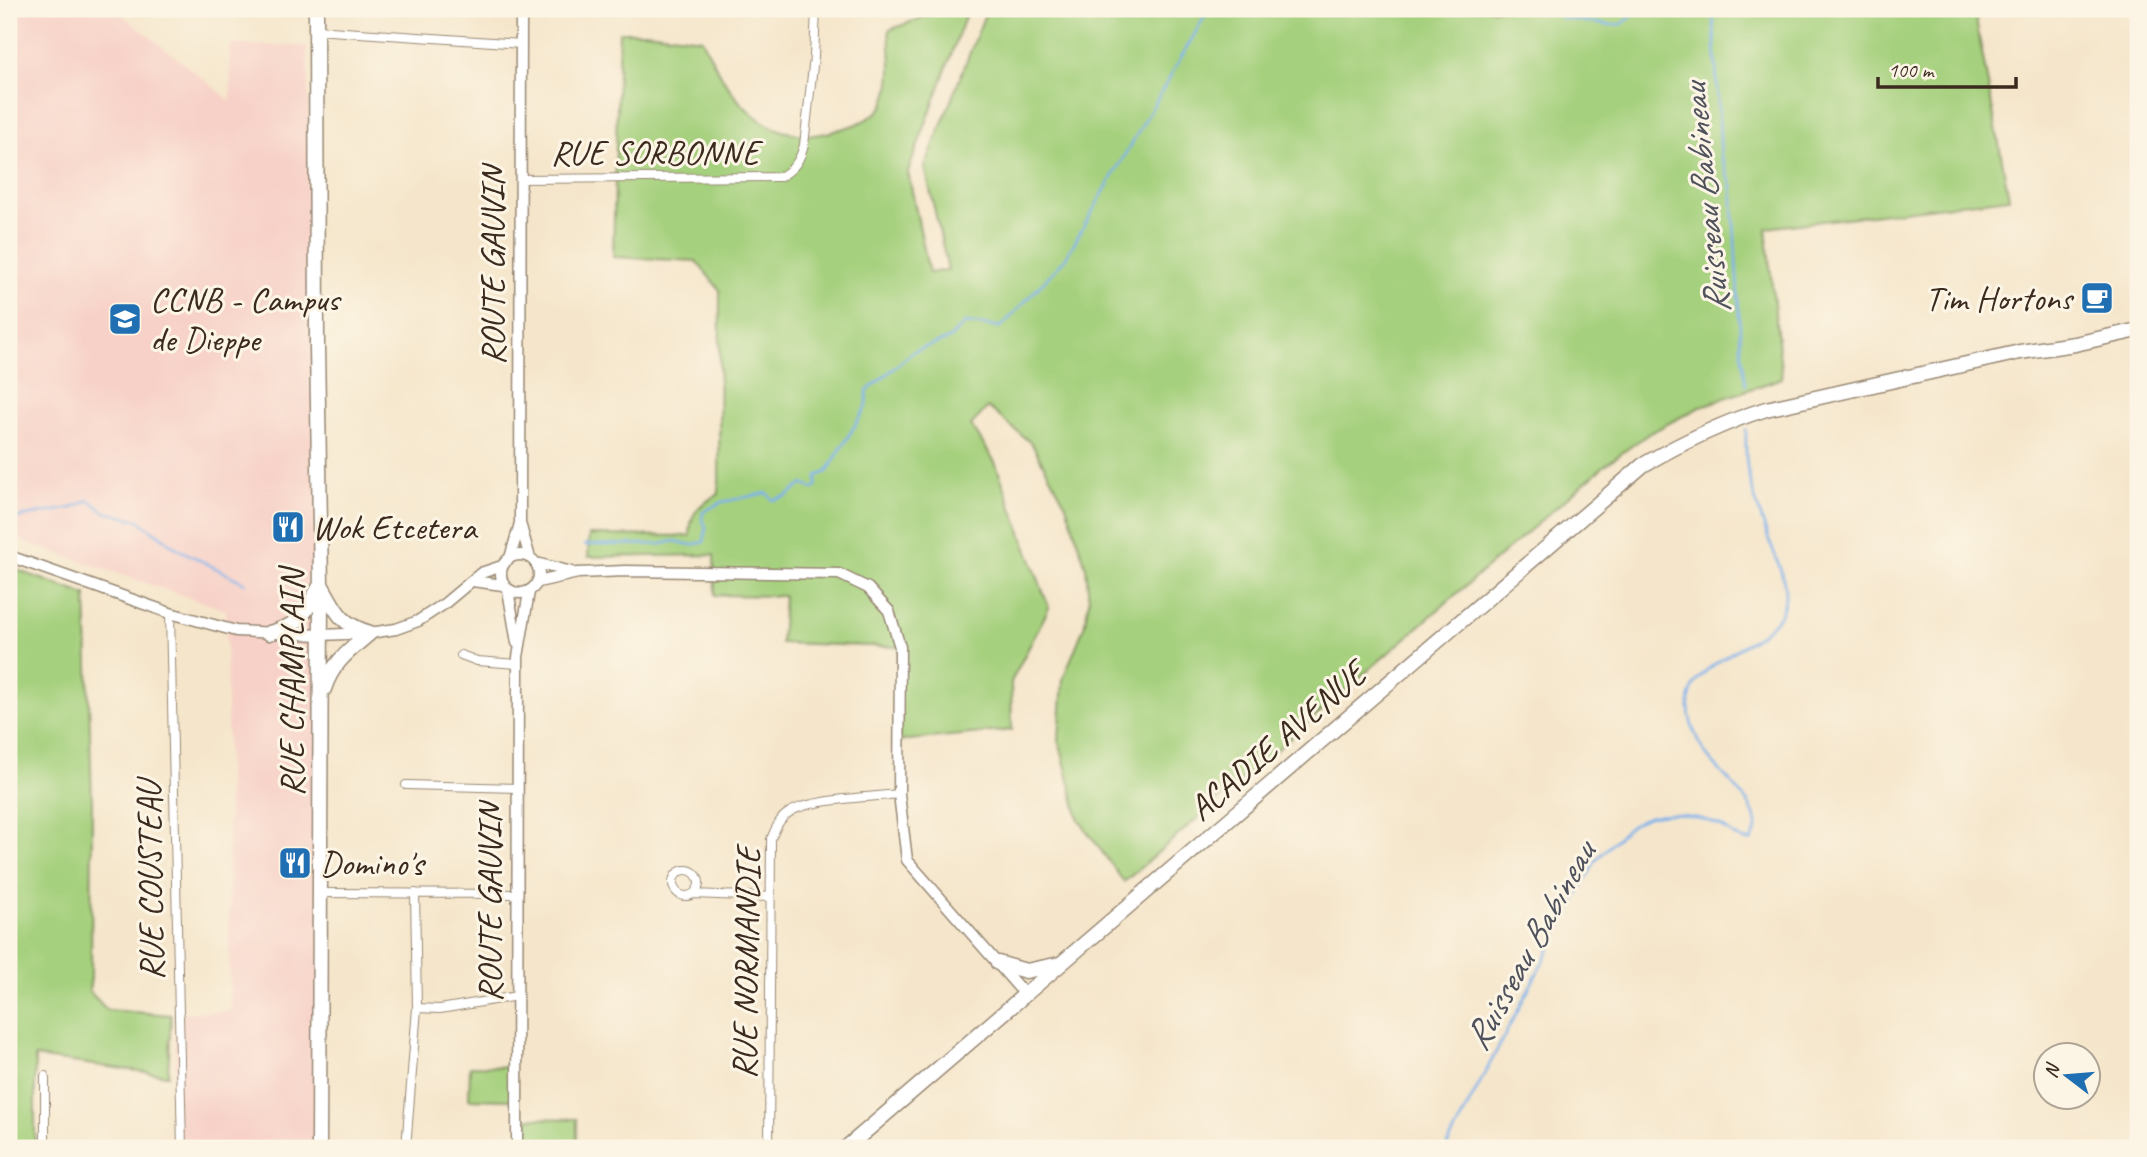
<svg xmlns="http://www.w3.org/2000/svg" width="2147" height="1157" font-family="Caveat,sans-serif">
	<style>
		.built { fill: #f7d1c7 }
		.green { fill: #a5d07d; stroke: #707d4e; stroke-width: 2 }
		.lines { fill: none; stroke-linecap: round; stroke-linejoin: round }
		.stream { stroke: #7db1eb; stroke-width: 2.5 }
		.minor-casing { stroke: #988874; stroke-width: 10 }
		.tertiary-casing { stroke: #988874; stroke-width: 13 }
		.primary-casing { stroke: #988874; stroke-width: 17 }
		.minor { stroke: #fff; stroke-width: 8 }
		.tertiary { stroke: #fff; stroke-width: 10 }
		.primary { stroke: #fff; stroke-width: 14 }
		.labels { text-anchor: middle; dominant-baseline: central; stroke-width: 6; stroke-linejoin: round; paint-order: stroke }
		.street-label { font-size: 35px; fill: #3b2a1e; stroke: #fcf5e5 }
		.poi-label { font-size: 35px; fill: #3b2a1e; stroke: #fcf5e5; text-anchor: start }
		.water-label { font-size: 37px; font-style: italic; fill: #4f525c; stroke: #fcf5e5 }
	</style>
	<rect width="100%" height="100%" fill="#fcf5e5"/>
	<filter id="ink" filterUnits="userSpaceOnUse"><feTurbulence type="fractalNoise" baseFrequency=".0143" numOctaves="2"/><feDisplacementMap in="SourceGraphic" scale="14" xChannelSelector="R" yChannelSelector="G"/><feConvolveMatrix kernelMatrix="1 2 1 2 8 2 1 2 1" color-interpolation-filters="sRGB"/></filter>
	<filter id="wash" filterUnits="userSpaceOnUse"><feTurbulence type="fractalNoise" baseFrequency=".00686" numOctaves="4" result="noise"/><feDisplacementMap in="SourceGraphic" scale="28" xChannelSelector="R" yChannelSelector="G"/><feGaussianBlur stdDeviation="1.57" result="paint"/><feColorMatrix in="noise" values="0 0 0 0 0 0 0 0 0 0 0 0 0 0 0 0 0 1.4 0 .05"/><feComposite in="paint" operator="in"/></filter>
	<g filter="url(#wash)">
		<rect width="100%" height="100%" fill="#f5e6cb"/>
		<path class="built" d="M9,9H115L231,101L230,45L307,46L321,585L319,1148H176L175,1013L230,1011L226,610L9,537Z"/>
		<path class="green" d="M946,9H968L908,172L929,273L948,270L925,167L987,9H1974L2009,198L1766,228L1782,378L1702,406L1648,434L1604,466L1124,882L1079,820L1059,740L1063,679L1084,627L1089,601L1086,567L1066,505L1032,444L988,407L971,425L995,462L1049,608L1011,682L1012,730L899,741V647L781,643L784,596L715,595L714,555L588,557L589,535L690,536C690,511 699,505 719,494L720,290L696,261L613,257L619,32H646L702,39C724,87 753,136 812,135C822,135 834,131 844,128C855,126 879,115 884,104C895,81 890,55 889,30Z
			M9,567L86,595L92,803L91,978L89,991L107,1010L171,1015L168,1075L35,1057V1148H9Z
			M470,1066L511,1067V1100L469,1099Z
			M528,1118L577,1119V1148H528Z"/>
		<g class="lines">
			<path class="stream" d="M1549,9L1562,18L1608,25L1622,24L1639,9
				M1713,9L1721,157L1732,186L1741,349L1746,385
				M9,519L72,508L89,500L105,512L138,520L178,549L245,583
				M584,545L661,544L675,541L691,545L704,542L706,527L702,519L703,512L722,502L767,493L773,500L787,496L803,484L814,489L817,485V476L827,472L867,405V391L914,351L949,339L965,323L1001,327L1065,259L1209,9
				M1446,1148L1596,860C1608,849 1619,834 1632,825C1657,808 1691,813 1718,825C1729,830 1739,842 1751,841C1773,812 1719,775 1705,753C1697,741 1689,722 1689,708C1687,661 1756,650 1779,616C1796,590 1773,554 1765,529C1759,511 1752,491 1748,472C1745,459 1746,443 1746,430"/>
		</g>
	</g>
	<g filter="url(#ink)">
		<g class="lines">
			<defs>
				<path id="minor" d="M315,30L521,44
					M520,179L780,177C794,169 800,161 804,145L814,57L816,9
					M170,613L182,1148
					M461,655L477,661L518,664
					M406,785L518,788
					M673 883a13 13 0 1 1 26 0a13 13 0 1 1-26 0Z
					M320,893L517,894
					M415,893L417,1008L440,1009L517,996
					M693,894L770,897
					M45,1076V1148
					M406,1148L417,1008
					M769,1148L771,839C776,828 779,818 790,812C809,799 874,797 899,794"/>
				<path id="tertiary" d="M520,523L530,558
					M501 574a19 19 0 1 1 38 0a19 19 0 1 1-38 0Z
					M9,556L170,613L236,631L320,635L370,633L396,629L418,621L444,604L481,573L502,566
					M510,558L520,523L521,9
					M536,563L572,572
					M472,581L503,585
					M538,582L578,573L625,571L839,574L868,588L889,611L900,647L899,794L907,860L1026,996
					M508,590L517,643
					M517,1148L518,657L529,592"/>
				<path id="primary" d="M316,9L317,347L321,585L319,1148
					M322,586C337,612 340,624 370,633
					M269,633C302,625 304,614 320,586
					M324,689C332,663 350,650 370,633
					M998,963L1026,971L1060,964
					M846,1148L1643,465C1683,442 1722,423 1766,409L2020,352L2075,344L2138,330"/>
			</defs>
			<use href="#minor" class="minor-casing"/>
			<use href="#tertiary" class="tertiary-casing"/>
			<use href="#primary" class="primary-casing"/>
			<use href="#minor" class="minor"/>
			<use href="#tertiary" class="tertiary"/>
			<use href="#primary" class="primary"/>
		</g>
	</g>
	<defs>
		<symbol id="cafe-square" viewBox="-11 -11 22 22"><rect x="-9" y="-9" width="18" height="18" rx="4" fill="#1f6fb2" stroke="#fcf5e5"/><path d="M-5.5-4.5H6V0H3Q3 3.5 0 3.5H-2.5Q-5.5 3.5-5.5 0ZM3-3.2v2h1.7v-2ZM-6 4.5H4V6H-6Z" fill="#fff"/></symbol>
		<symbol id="university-square" viewBox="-11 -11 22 22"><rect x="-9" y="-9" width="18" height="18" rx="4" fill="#1f6fb2" stroke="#fcf5e5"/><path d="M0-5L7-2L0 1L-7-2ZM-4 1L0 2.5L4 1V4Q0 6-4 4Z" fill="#fff"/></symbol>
		<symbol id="restaurant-square" viewBox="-11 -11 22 22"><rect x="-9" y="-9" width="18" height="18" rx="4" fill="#1f6fb2" stroke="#fcf5e5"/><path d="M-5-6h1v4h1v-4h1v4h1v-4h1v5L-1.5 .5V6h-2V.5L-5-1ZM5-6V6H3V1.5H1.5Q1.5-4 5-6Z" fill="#fff"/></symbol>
	</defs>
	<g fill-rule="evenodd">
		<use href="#cafe-square" x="2078" y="279" width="38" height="38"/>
		<use href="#university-square" x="106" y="300" width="38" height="38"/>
		<use href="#restaurant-square" x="269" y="508" width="38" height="38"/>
		<use href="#restaurant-square" x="276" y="844" width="38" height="38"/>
	</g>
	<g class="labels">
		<g class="street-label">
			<text x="655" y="152">RUE SORBONNE</text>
			<text transform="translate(492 266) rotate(-90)">ROUTE GAUVIN</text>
			<text transform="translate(291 683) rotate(-90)">RUE CHAMPLAIN</text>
			<text transform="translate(1277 741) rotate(-41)">ACADIE AVENUE</text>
			<text transform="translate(150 881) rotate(-91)">RUE COUSTEAU</text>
			<text transform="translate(489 903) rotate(-90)">ROUTE GAUVIN</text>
			<text transform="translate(746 963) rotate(-89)">RUE NORMANDIE</text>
		</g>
		<g class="poi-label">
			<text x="2072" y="298" text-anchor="end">Tim Hortons</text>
			<text x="150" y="299">CCNB - Campus<tspan x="150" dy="40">de Dieppe</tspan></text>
			<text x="312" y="527">Wok Etcetera</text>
			<text x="320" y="863">Domino's</text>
		</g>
		<g class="water-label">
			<text transform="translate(1705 199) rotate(-96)">Ruisseau Babineau</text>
			<text transform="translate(1529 946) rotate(-61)">Ruisseau Babineau</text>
		</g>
	</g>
	<rect width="2147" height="1157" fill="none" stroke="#fcf5e5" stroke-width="35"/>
	<g transform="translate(2067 1076) rotate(286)"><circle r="33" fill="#fcf5e5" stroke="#afa495" stroke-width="2"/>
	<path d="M0-5L12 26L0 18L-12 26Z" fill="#1f6fb2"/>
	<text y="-10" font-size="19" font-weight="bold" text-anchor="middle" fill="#3b2a1e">N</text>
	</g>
	<path d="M1878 77v10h138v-10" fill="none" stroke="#3b2a1e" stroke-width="3.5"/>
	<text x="1888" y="77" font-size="21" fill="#3b2a1e" stroke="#fcf5e5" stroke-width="5" paint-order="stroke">100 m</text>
</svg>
